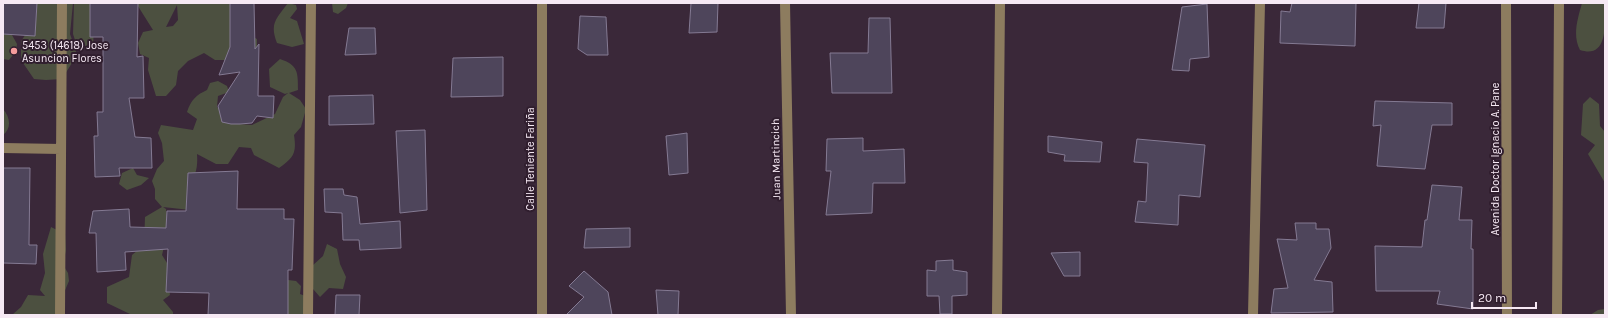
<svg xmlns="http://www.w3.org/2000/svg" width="1608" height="318" font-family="Karla,sans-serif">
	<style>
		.green { fill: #4c5040; fill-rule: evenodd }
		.building { fill: #4e455b; stroke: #847a93 }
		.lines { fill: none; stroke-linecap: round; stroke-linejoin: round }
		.minor { stroke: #8d7c5f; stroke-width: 10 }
		.poi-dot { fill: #f59b9b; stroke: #301e2e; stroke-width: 1.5 }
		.labels { text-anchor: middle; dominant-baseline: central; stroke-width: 4; stroke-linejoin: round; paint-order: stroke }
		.poi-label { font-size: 11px; fill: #f6e9f4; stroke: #301e2e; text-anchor: start }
		.street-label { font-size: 11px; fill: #f6e9f4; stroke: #301e2e }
	</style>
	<rect width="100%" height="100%" fill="#3a2839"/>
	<path class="green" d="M37,3H73L70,34L76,51L75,58L62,79L46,80L34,79L21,60V41L36,20Z
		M74,3H90C90,18 95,28 93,44L84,49L77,46L73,34Z
		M136,3H245V33L257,39V49L229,60H215L204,53L188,61L178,71L176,85L166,96H156L148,70L149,58L140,54L138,43L143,32L153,30ZM177,5L178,20L173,26L166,27Z
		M288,3L296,5L297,9L290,18L297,21L304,44L292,47L277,43C269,23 277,18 288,3Z
		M332,3H348L346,8L338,14L333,12Z
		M1582,3H1605V4C1605,25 1608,59 1580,50C1572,35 1578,18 1582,3Z
		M3,30L12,35L17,44L16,51L9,60L3,59Z
		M280,59C298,65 298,72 298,90L289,93L300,100L306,109L301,127L294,135C297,154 293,158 279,168L254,155L251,148L239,147L228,164H216L197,154C198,167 196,177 187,187L191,194L190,210L163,207L166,209L169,226L162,255L172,271L168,283L170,295L163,300L173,312V315H130V314L107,303V287L129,277L132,255L144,245L145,217L162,207L155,199V189L152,181L157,169L164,161L162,143L158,133L161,125L193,130L197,119L187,112C191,100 196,95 207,90L210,83L218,81L227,86L229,92L218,96L217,107L240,124L252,125L275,114L283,97L288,93L285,94L270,87L269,69Z
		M1590,97L1599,104L1600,126L1605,132V183L1588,154L1595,145L1581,135L1583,104Z
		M3,109C10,117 12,128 3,135Z
		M133,168L137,175L149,178L141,185L127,190L119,184L122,173Z
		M51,227L65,234L66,250L63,265L68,273L69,281L63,295L62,315H12L21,307L28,295L45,296L40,290L45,273L43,254Z
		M327,244L337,249L340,264L346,277L343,289L329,288L320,297L313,289L312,266L323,256Z
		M288,280L296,281L301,286L300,294L311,298L313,315H286Z
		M1605,309V315H1590L1598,310Z"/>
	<path class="building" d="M3,3H37L35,36L3,34Z
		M90,3H138L137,57L143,56L144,98H129L135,137L151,138L152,168H119L120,176L95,177L94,136H98L97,112H103V37H90Z
		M230,3H254L255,49L259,44L258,96H274L273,118L257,116L252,123L240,124H231L222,122L218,106L240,72L219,75L230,47Z
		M691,3H718L717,32L689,33Z
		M1292,3H1356L1355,46L1280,43L1281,11L1290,12Z
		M1419,3H1446L1444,28H1416Z
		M1207,4L1209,57L1190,59L1189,71L1172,70L1182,7Z
		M580,16L606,17L608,55H587L578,49Z
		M869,18H890L892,93H832L830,53H868Z
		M349,28H375L376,54L345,55Z
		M503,57V96L451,97L453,58Z
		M373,95L374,124L329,125V96Z
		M1375,101L1452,103V125H1432L1425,169L1377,166L1381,125L1373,126Z
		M425,130L427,210L400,213L396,131Z
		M687,133L688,173L669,175L666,136Z
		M1048,136L1102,142L1100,162L1064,161L1065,155L1048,152Z
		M863,138V151L904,149L905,183H873L872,213L826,215L831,171H826L827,139Z
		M1137,139L1205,145L1200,197L1179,195L1178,225L1135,222L1138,201L1146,202L1148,163L1134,162Z
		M3,168H30L29,245H37L36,264L3,263Z
		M238,171L237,209H284V219H294L292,270H288V315H208L209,293L166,292L168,249L125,252L126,270L97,272L96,233H89L93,211L129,209L130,227L166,228L167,211H186L188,173Z
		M1432,185L1462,187L1459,220H1472L1471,249H1473V309L1437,304L1440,291H1376L1375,246L1422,247L1425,220H1427Z
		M324,189H343L344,195L357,197L360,224L400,221L401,248L360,250L359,240H343L342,213L325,212Z
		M1295,223H1316V229H1329L1331,248L1314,280L1332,282L1333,312L1271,313L1274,289L1288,288L1277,239L1297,240Z
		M630,228V247L584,248L586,229Z
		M1080,252V276H1064L1051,253Z
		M953,260V270L967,272V295L952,296V314H940L939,296H927V270L936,271V261Z
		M584,271L608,292L612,315H566L584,297L569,286Z
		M656,290L679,291L678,315H658Z
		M336,295H360L359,315H335Z"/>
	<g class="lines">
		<path class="minor" d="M542,3V315
			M785,3L791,315
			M1506,3L1507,315
			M3,148L61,149
			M60,315L62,3
			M308,315L311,3
			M997,315L1000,3
			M1253,315L1260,3
			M1557,315L1559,3"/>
	</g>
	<circle class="poi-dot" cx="14" cy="51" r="4"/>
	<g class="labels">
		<g class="poi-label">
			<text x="22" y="45">5453 (14618) Jose<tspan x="22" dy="13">Asuncion Flores</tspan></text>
		</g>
		<g class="street-label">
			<text transform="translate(530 159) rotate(-90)">Calle Teniente Fariña</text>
			<text transform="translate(776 159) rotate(-91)">Juan Martincich</text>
			<text transform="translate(1495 159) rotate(-90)">Avenida Doctor Ignacio A. Pane</text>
		</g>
	</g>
	<rect width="1608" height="318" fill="none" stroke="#f6e9f4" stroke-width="8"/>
	<path d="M1472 302v6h64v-6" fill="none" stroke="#f6e9f4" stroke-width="2"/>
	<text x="1478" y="302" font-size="12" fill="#f6e9f4" stroke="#301e2e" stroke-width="3" paint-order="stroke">20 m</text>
</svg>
